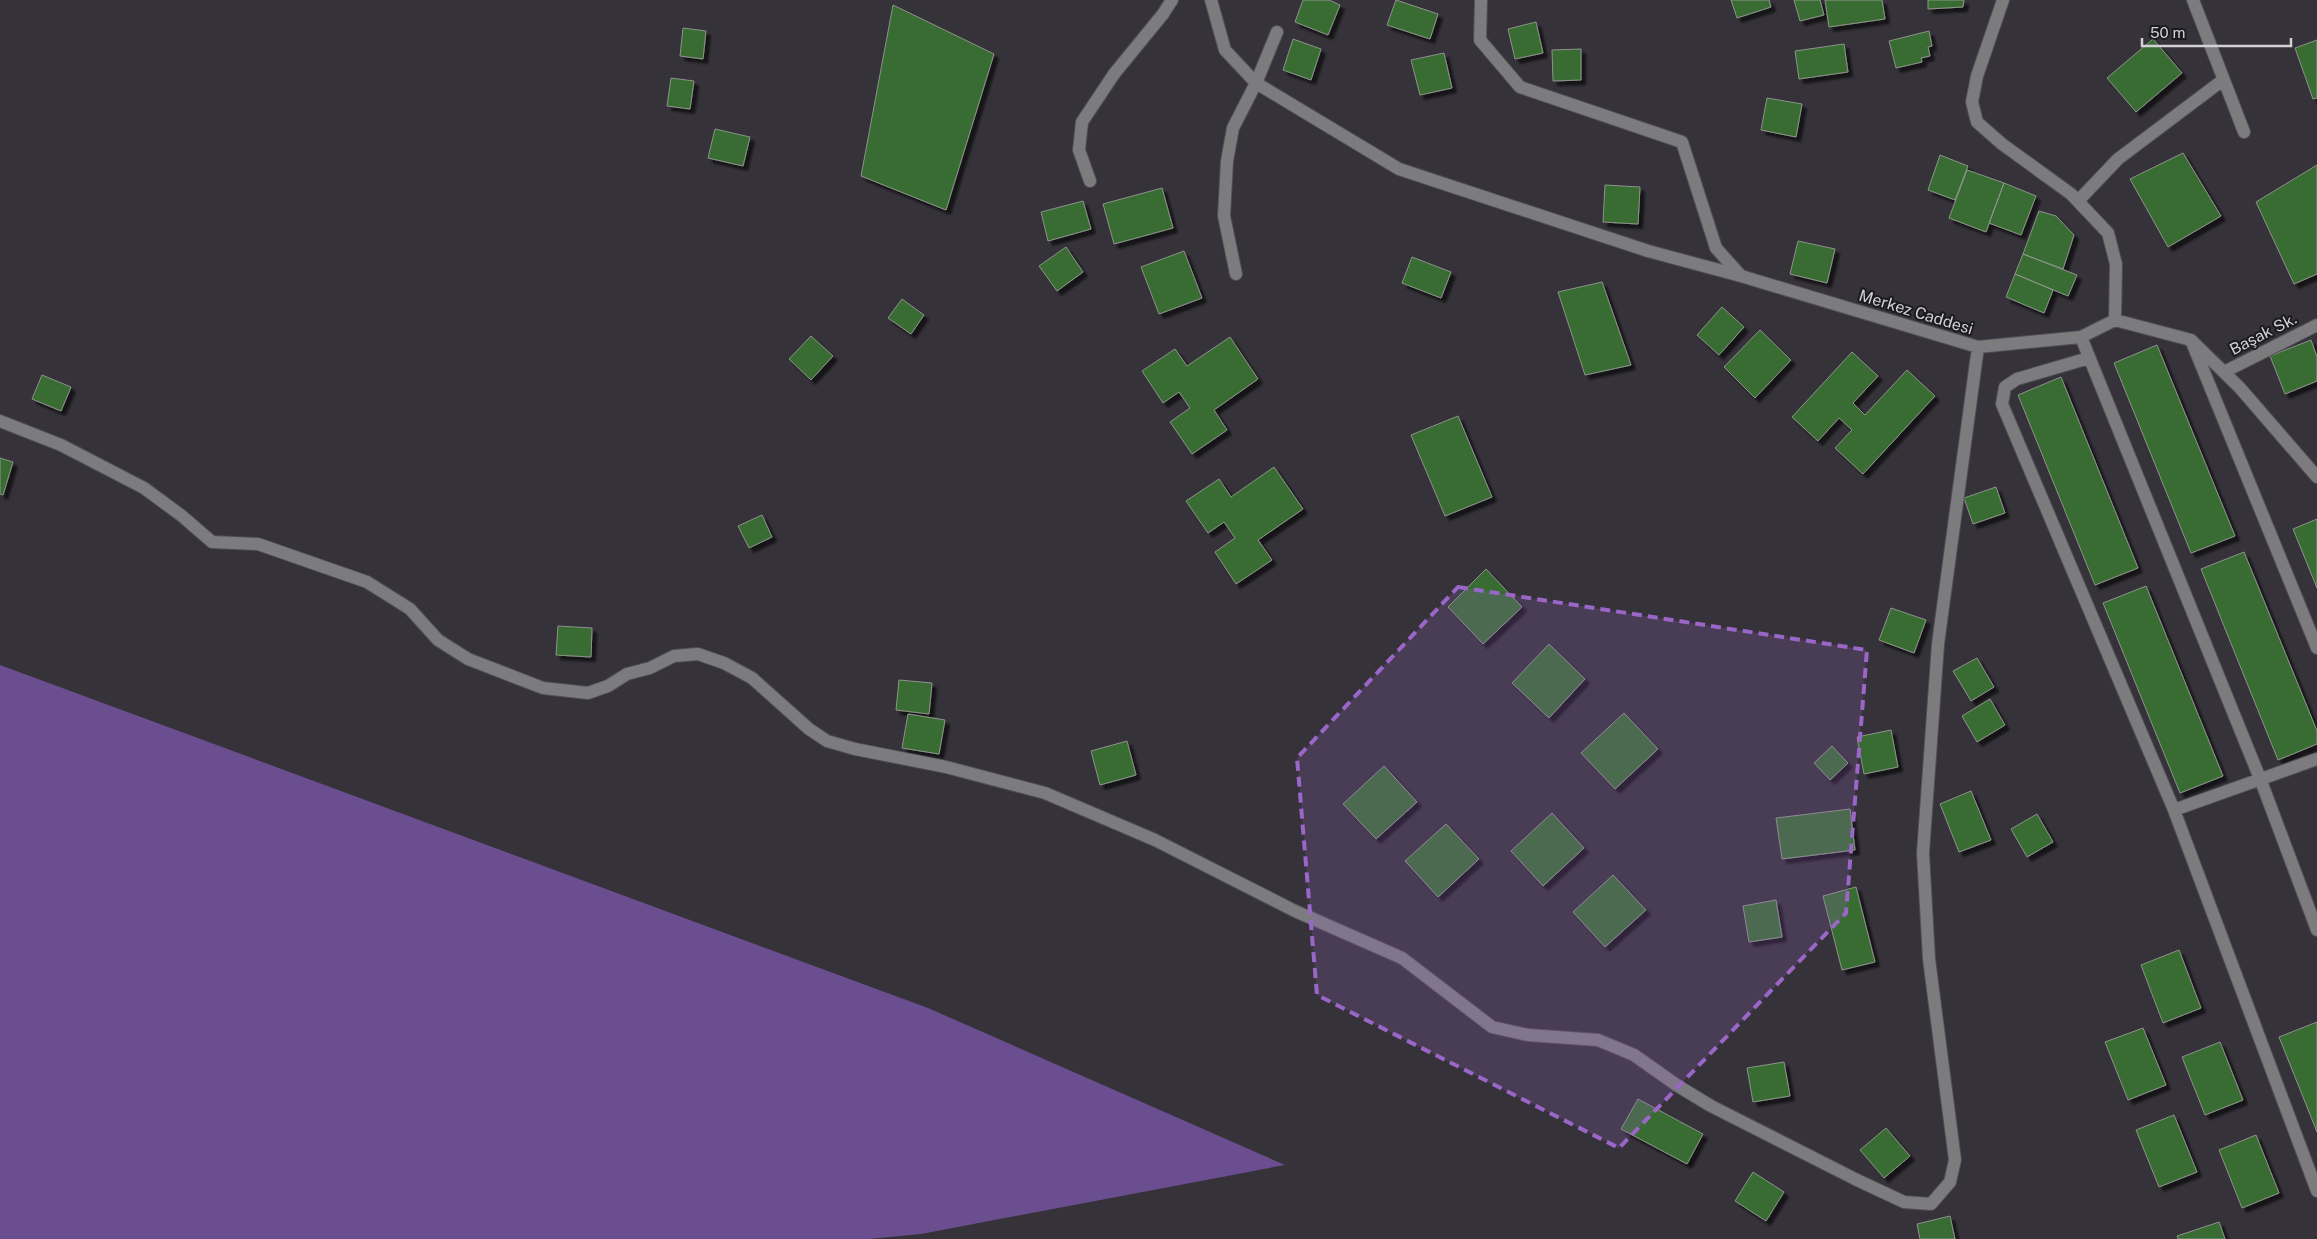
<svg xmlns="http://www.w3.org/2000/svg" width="2317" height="1239" font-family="'Public Sans',sans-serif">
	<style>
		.forest { fill: #6b4e8f }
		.building { fill: #396c31; stroke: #8d938c; filter: url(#shadow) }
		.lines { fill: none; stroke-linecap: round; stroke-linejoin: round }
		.minor-casing { stroke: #514f55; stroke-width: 14 }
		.minor { stroke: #7c7b7e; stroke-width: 12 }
		.marked { fill: #9a66c7; fill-opacity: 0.2; stroke: #9a66c7; stroke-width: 4; stroke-dasharray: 10 6; stroke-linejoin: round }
		.labels { text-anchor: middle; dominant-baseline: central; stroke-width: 4; stroke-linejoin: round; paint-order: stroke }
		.street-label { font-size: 16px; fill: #d3d1d5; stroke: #1c1b1e }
	</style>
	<defs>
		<filter id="shadow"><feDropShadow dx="4.5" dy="4.5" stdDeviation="1" flood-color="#0009"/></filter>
	</defs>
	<rect width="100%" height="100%" fill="#353239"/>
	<path class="forest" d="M0,665L928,1008L1285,1165L921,1234L869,1239H0Z"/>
	<path class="building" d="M1303,0H1329L1340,5L1328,35L1295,22Z
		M1396,0L1438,14L1430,39L1387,25Z
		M1731,0H1769L1771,7L1737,18Z
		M1794,0H1820L1824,15L1800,21Z
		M1825,0H1882L1885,19L1829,27Z
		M1928,0H1964L1963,7L1928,9Z
		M893,5L994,54L946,210L861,176Z
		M1536,22L1543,53L1515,59L1508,29Z
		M683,28L706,31L703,59L680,56Z
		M1929,31L1932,46L1928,47L1930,56L1921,58L1922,62L1896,68L1889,41Z
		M1293,39L1321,49L1311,80L1283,70Z
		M2153,39L2182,73L2136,112L2107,78Z
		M2317,40V98L2313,99L2295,48Z
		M1844,44L1848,72L1799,79L1795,51Z
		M1581,49V80L1553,81L1552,50Z
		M1444,53L1452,88L1420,95L1411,60Z
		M671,78L694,81L690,109L667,106Z
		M1767,98L1802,104L1796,137L1761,130Z
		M715,129L750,137L743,166L708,158Z
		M2183,153L2221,216L2168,247L2130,179Z
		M1940,155L1968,166L1955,200L1928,190Z
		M2317,165V274L2294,284L2256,202Z
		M1967,170L2004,183L1986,232L1949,218Z
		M2004,183L2036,196L2021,235L1989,223Z
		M1605,185L1640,187L1638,224L1603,222Z
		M1162,188L1173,228L1114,244L1103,204Z
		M1083,201L1091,229L1048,241L1041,212Z
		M2039,211L2056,216L2074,235L2063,269L2023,254Z
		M1798,241L1835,249L1827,283L1790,274Z
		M1066,247L1083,272L1057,291L1039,266Z
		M1184,251L1202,298L1159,314L1141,267Z
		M2023,254L2077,275L2068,296L2015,274Z
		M1412,257L1451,272L1441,298L1402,283Z
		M2015,274L2053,290L2044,313L2006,297Z
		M1602,282L1631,365L1585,375L1558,292Z
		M902,299L924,315L911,334L888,318Z
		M1722,307L1744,327L1719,355L1697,335Z
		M1760,330L1791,360L1755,398L1724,367Z
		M811,336L833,356L811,380L789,359Z
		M1230,337L1258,379L1214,410L1227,430L1192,454L1170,422L1190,408L1179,392L1163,403L1142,371L1175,349L1187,366Z
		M2311,340L2317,357V381L2285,394L2270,356Z
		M2157,345L2235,536L2191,553L2114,363Z
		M1852,352L1878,376L1853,403L1865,415L1907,370L1935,396L1863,474L1835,448L1852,430L1839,418L1818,441L1792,417Z
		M42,375L71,387L61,411L32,399Z
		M2061,377L2138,568L2095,585L2018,395Z
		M1458,416L1492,497L1445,516L1411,435Z
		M0,458L13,462L3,495L0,494Z
		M1274,467L1303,509L1258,540L1272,560L1236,584L1215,552L1235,538L1224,522L1208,533L1186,501L1219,479L1231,497Z
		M1996,487L2005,513L1973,524L1964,498Z
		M762,515L772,537L749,548L738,526Z
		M2317,519V588L2293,529Z
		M2244,552L2317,731V744L2278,760L2201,569Z
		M1486,569L1522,607L1483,644L1448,607Z
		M2146,586L2223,776L2180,793L2103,603Z
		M1891,608L1926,620L1914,653L1879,640Z
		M558,626L592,628L591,657L556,655Z
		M1549,644L1585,679L1549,718L1512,683Z
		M1977,658L1994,687L1971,701L1953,671Z
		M899,680L932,683L929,714L896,710Z
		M1990,699L2005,725L1977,742L1962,716Z
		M1624,713L1658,749L1615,789L1581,753Z
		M908,714L945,720L939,754L902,748Z
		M1891,730L1898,767L1864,774L1857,737Z
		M1127,741L1136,775L1100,785L1091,751Z
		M1832,746L1848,763L1830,780L1814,763Z
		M1384,766L1417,802L1376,839L1343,804Z
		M1971,791L1991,840L1959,852L1940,804Z
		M1850,809L1855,850L1782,859L1776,818Z
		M1552,813L1584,848L1543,886L1511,851Z
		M2037,814L2053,842L2027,857L2011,829Z
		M1446,824L1479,859L1438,897L1405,861Z
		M1613,875L1646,910L1605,947L1573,912Z
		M1856,887L1875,962L1842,970L1823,896Z
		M1776,900L1782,937L1749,942L1743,906Z
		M2179,950L2201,1008L2163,1023L2141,965Z
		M2317,1022V1132L2279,1037Z
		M2143,1028L2166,1085L2128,1100L2105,1042Z
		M2220,1042L2243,1100L2205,1115L2182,1057Z
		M1784,1062L1790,1096L1753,1102L1747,1068Z
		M1638,1099L1703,1134L1687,1164L1621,1129Z
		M2174,1115L2197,1172L2159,1187L2136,1130Z
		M1886,1128L1910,1156L1884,1178L1860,1150Z
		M2256,1135L2279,1193L2242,1208L2219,1150Z
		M1753,1172L1784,1192L1766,1221L1735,1201Z
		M1950,1216L1955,1239H1920L1917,1224Z
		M2219,1222L2225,1239H2178L2177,1236Z"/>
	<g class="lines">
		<defs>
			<path id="minor" d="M1211,0L1225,50L1256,83L1399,169L1648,251L1741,276
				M1481,0L1480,40L1520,87L1682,142L1716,248L1741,276L1978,347L2081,337L2115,320L2116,264L2108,233L2071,194L2002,144L1977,122L1972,102L1977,76L2003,0
				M2193,0L2244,132
				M1090,181L1079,150L1082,122L1114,74L1163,14L1172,0
				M2078,201L2118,159L2223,80
				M1236,274L1224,216L1227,161L1233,128L1256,83L1277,32
				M2115,320L2191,340L2240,388L2317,477
				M2081,337L2261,781L2317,930
				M2191,340L2317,648
				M2089,358L2017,379L2005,387L2002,404L2174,810L2317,1191
				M2224,372L2317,325
				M0,421L61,445L144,488L182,516L212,542L258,544L367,582L410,609L438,640L468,659L543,688L588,693L608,686L627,674L650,668L674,656L698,654L724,663L752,678L809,729L827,741L855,749L946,767L1045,793L1155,840L1295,911L1402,958L1492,1027L1528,1035L1598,1040L1634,1055L1678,1086L1711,1106L1857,1180L1904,1202L1931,1204L1950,1182L1955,1160L1929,959L1923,853L1938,644L1978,347
				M2174,810L2317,759"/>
		</defs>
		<use href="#minor" class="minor-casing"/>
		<use href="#minor" class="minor"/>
	</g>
	<path class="marked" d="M1458,587L1867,650L1846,913L1619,1148L1317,995L1297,758Z"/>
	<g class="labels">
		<g class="street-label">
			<text transform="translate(1916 312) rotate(17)">Merkez Caddesi</text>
			<text transform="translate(2263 334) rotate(-27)">Başak Sk.</text>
		</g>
	</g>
	<path d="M2142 38v8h149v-8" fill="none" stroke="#d3d1d5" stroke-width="2.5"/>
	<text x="2150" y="38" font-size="15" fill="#d3d1d5" stroke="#1c1b1e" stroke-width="4" paint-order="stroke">50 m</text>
</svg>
